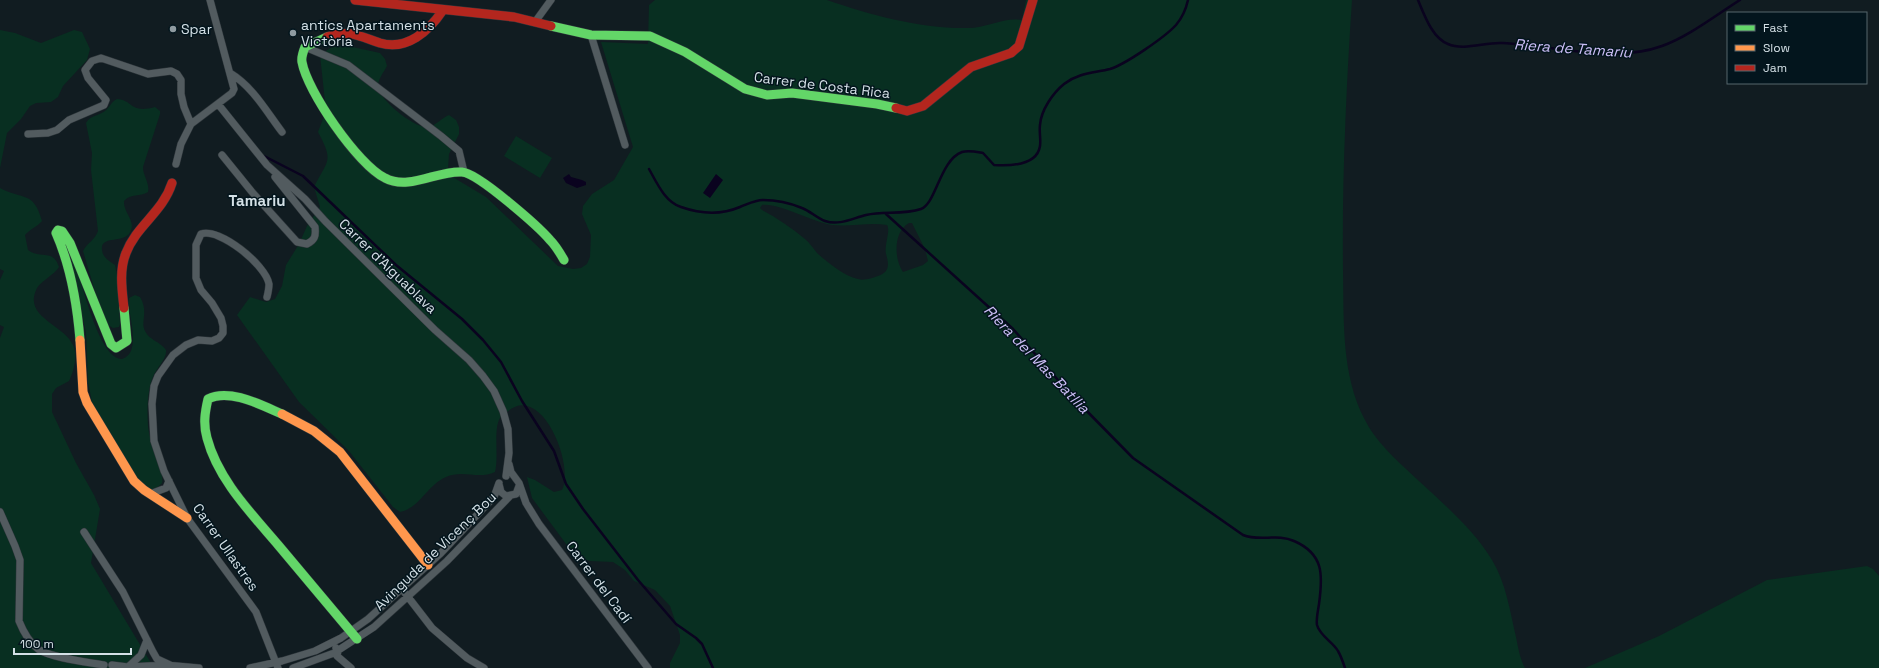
<svg xmlns="http://www.w3.org/2000/svg" width="1879" height="668" font-family="'Space Grotesk',sans-serif">
	<style>
		.green { fill: #082f21; fill-rule: evenodd }
		.water { fill: #0a031f }
		.lines { fill: none; stroke-linecap: round; stroke-linejoin: round }
		.stream { stroke: #0a031f; stroke-width: 2.5 }
		.street-casing { stroke: #2e363b; stroke-width: 8 }
		.fast-casing { stroke: #2e363b; stroke-width: 10 }
		.slow-casing { stroke: #2e363b; stroke-width: 10 }
		.jam-casing { stroke: #2e363b; stroke-width: 10 }
		.street { stroke: #525b5f; stroke-width: 7 }
		.fast { stroke: #63d668; stroke-width: 9 }
		.slow { stroke: #ff974d; stroke-width: 9 }
		.jam { stroke: #b3261e; stroke-width: 9 }
		.poi-dot { fill: #909ba1; stroke: #03151d; stroke-width: 1.5 }
		.labels { text-anchor: middle; dominant-baseline: central; stroke-width: 3; stroke-linejoin: round; paint-order: stroke }
		.poi-label { font-size: 14px; fill: #d4e0e6; stroke: #03151d; text-anchor: start }
		.street-label { font-size: 14px; fill: #d4e0e6; stroke: #03151d }
		.water-label { font-size: 15px; font-style: italic; fill: #ccbef6; stroke: #03151d }
		.neighbourhood-label { font-size: 15px; font-weight: bold; fill: #d4e0e6; stroke: #03151d }
	</style>
	<rect width="100%" height="100%" fill="#111c21"/>
	<path class="green" d="M655,0H827C870,15 922,29 968,28C987,28 1004,17 1022,20L1026,0H1352C1346,90 1342,180 1343,270C1344,320 1341,375 1365,420C1374,438 1390,454 1405,468C1433,495 1472,526 1492,560C1506,583 1510,611 1516,637C1518,647 1520,659 1525,668H670V663L680,643V635L670,606L655,590L634,581L625,570L613,562L590,561L575,556L532,498L527,477L535,480L554,492L562,490C575,465 541,381 507,412C505,414 501,416 500,418C493,429 499,457 495,472C478,480 463,469 446,477C427,485 420,508 400,512L393,507L349,451L299,402L237,315L250,297L266,302L275,299L282,286L286,265L299,244L307,226L320,207L314,187C328,159 334,162 318,132L326,111L320,55L332,47L348,46L380,53L385,59L387,66C384,72 378,79 378,86C378,99 415,129 428,127C435,126 442,118 449,115L456,120L459,127V134L449,154L448,169L451,176L486,197L558,266L573,269L581,268L587,264L590,257L591,235L582,214L583,206L592,194L614,180L633,147L601,42L648,44L649,5ZM762,205C779,203 812,222 832,225C851,227 869,222 887,225C891,230 884,245 886,254C889,264 890,272 878,276C872,278 864,281 858,279C844,276 827,262 817,253C813,248 810,243 805,239C792,228 777,218 762,210L760,208ZM909,223H912L925,249L928,261L923,265L903,272C894,259 893,232 909,223Z
		M0,30L15,33L41,43L74,30L82,32L90,49L87,60L63,86L58,97L51,102L36,103L30,106L21,119L7,133L0,168Z
		M117,99C134,100 129,114 155,107L160,111V114L143,167C143,176 150,183 148,192C140,197 131,193 124,201C123,213 138,222 129,234C122,242 105,237 102,246C101,257 108,260 115,265L117,275L120,324L119,327L113,328L108,325L99,305L83,251C87,243 95,240 98,231L91,170L92,153L86,123C90,115 99,116 105,111C110,107 111,102 117,99Z
		M516,136L552,158L540,178L504,156Z
		M0,188C21,200 34,190 42,221C37,227 30,229 25,235L28,250C41,260 53,248 59,267C54,275 41,281 37,288C22,317 64,324 73,345C78,355 74,371 69,381L56,388L52,394V412L76,463L94,495L100,509L91,563L154,668H0V338L4,327L0,325V280L4,271L0,269Z
		M71,260H74C82,280 98,359 122,359C143,352 127,314 129,298L135,295L140,297C149,312 140,322 145,331C149,340 161,342 166,350C167,359 156,368 153,377C147,391 147,411 148,426C149,443 165,470 162,483L158,487L151,490L131,472L92,402L88,382L86,333Z
		M1867,566L1873,569L1879,576V668H1585L1659,636L1767,580Z"/>
	<path class="water" d="M569,174L571,177L582,180L586,182V185L577,188L566,183L563,178Z
		M716,174L723,180L710,198L703,193Z"/>
	<g class="lines">
		<path class="stream" d="M1418,0C1424,14 1432,38 1448,44C1464,51 1485,42 1502,43C1552,45 1613,64 1662,46C1688,37 1716,15 1740,0
			M262,155L303,176L396,265L462,319L483,340L501,362L522,401L554,451L566,484L583,509L638,580L676,624L696,638L702,644L713,668
			M649,169C657,183 665,202 681,207C701,214 721,215 740,207C748,204 755,200 763,200C776,200 790,203 802,208C810,211 817,218 825,221C839,226 853,218 866,215C884,211 903,215 921,209C936,204 940,160 962,152C969,150 977,152 983,153L994,165C1010,166 1037,166 1040,146C1041,139 1039,132 1040,125C1041,110 1053,93 1064,84C1078,73 1094,73 1110,69C1126,64 1165,37 1176,25C1182,18 1186,9 1188,0
			M886,214L1013,329L1073,397L1133,458L1243,535C1260,542 1277,533 1294,541C1324,554 1323,575 1319,604C1318,611 1316,619 1317,625C1320,636 1333,642 1338,651C1341,656 1343,662 1345,668"/>
		<defs>
			<path id="street" d="M535,22L551,0
				M591,35L625,145
				M305,47L348,65L441,136L459,151L464,172
				M230,73C253,87 266,111 282,132
				M218,104L267,165L305,199L325,221L435,330L469,360L483,376L494,391L503,411L508,429L509,453L506,476
				M28,134L48,133L57,130L69,120L104,105L106,100L88,78L85,70L92,61L101,58L148,74L171,71L177,74L181,80V94L184,107L191,124
				M222,155L252,192L297,242L307,244C315,240 316,236 315,227L275,177
				M176,164L181,144L191,124L232,93L234,89L210,0
				M267,297C268,293 269,288 269,284C266,265 219,227 201,234L196,245V278L201,290L212,303L221,318L223,326V333L219,338L212,341L198,340L186,345L173,355L158,376L154,386L152,404L154,441L164,471L187,518L256,612L278,668
				M509,464L511,472L519,483L526,503L539,524L648,668
				M499,484L501,492L506,496L516,494L519,486
				M150,494L166,488L169,481
				M0,512L15,546L20,560L19,621C23,631 29,642 38,649C51,658 87,662 104,665
				M84,532L123,592L153,652L157,659L170,665
				M405,593L432,628L467,658L484,668
				M336,648L338,651L337,656L351,668
				M112,665L128,667L166,665L199,668
				M128,667L141,655L147,640
				M250,668L282,661L315,651L341,638L368,619L440,554L494,497L499,483
				M293,668L334,653L374,627L447,561L510,496"/>
			<path id="fast" d="M551,26L591,35L650,36L685,52L745,89L767,95L792,93L877,104L896,108
				M327,37L305,47C303,52 301,57 302,62C307,91 358,165 385,178C409,191 438,170 462,172C478,173 539,227 550,240C556,246 560,253 564,260
				M80,340C77,303 71,267 56,233L58,230L62,231L70,243L111,344L116,348L127,341L124,308
				M282,414C261,405 229,388 208,399C205,412 203,424 207,438C218,480 252,514 279,546C305,577 331,608 357,639"/>
			<path id="slow" d="M80,340L83,392L87,403L134,481L144,490L187,518
				M282,414L314,431L340,452L428,565"/>
			<path id="jam" d="M355,0L514,17L551,26
				M327,37C349,29 359,36 380,43C407,51 429,31 443,10
				M896,108L907,111L923,106L971,67L1011,53L1019,46L1033,0
				M124,308C122,290 119,270 126,253C136,226 163,212 172,183"/>
		</defs>
		<use href="#street" class="street-casing"/>
		<use href="#fast" class="fast-casing"/>
		<use href="#slow" class="slow-casing"/>
		<use href="#jam" class="jam-casing"/>
		<use href="#street" class="street"/>
		<use href="#fast" class="fast"/>
		<use href="#slow" class="slow"/>
		<use href="#jam" class="jam"/>
	</g>
	<g class="poi-dot">
		<circle cx="173" cy="29" r="4"/>
		<circle cx="293" cy="33" r="4"/>
	</g>
	<g class="labels">
		<g class="poi-label">
			<text x="301" y="25">antics Apartaments<tspan x="301" dy="16">Victòria</tspan></text>
			<text x="181" y="29">Spar</text>
		</g>
		<g class="street-label">
			<text transform="translate(822 85) rotate(7)">Carrer de Costa Rica</text>
			<text transform="translate(388 266) rotate(44)">Carrer d'Aiguablava</text>
			<text transform="translate(226 547) rotate(55)">Carrer Ullastres</text>
			<text transform="translate(435 551) rotate(-44)">Avinguda de Vicenç Bou</text>
			<text transform="translate(599 582) rotate(53)">Carrer del Cadí</text>
		</g>
		<g class="water-label">
			<text transform="translate(1573 48) rotate(4)">Riera de Tamariu</text>
			<text transform="translate(1037 359) rotate(46)">Riera del Mas Batllia</text>
		</g>
		<g class="neighbourhood-label">
			<text x="257" y="200">Tamariu</text>
		</g>
	</g>
	<rect x="1727" y="12" width="140" height="72" fill="#03151d" stroke="#57666d"/>
	<rect x="1735" y="25" width="20" height="6" fill="#63d668" stroke="#57666d"/>
	<text x="1763" y="32" font-size="12" fill="#d4e0e6">Fast</text>
	<rect x="1735" y="45" width="20" height="6" fill="#ff974d" stroke="#57666d"/>
	<text x="1763" y="52" font-size="12" fill="#d4e0e6">Slow</text>
	<rect x="1735" y="65" width="20" height="6" fill="#b3261e" stroke="#57666d"/>
	<text x="1763" y="72" font-size="12" fill="#d4e0e6">Jam</text>
	<path d="M14 648v6h117v-6" fill="none" stroke="#d4e0e6" stroke-width="2"/>
	<text x="20" y="648" font-size="12" fill="#d4e0e6" stroke="#03151d" stroke-width="3" paint-order="stroke">100 m</text>
</svg>
